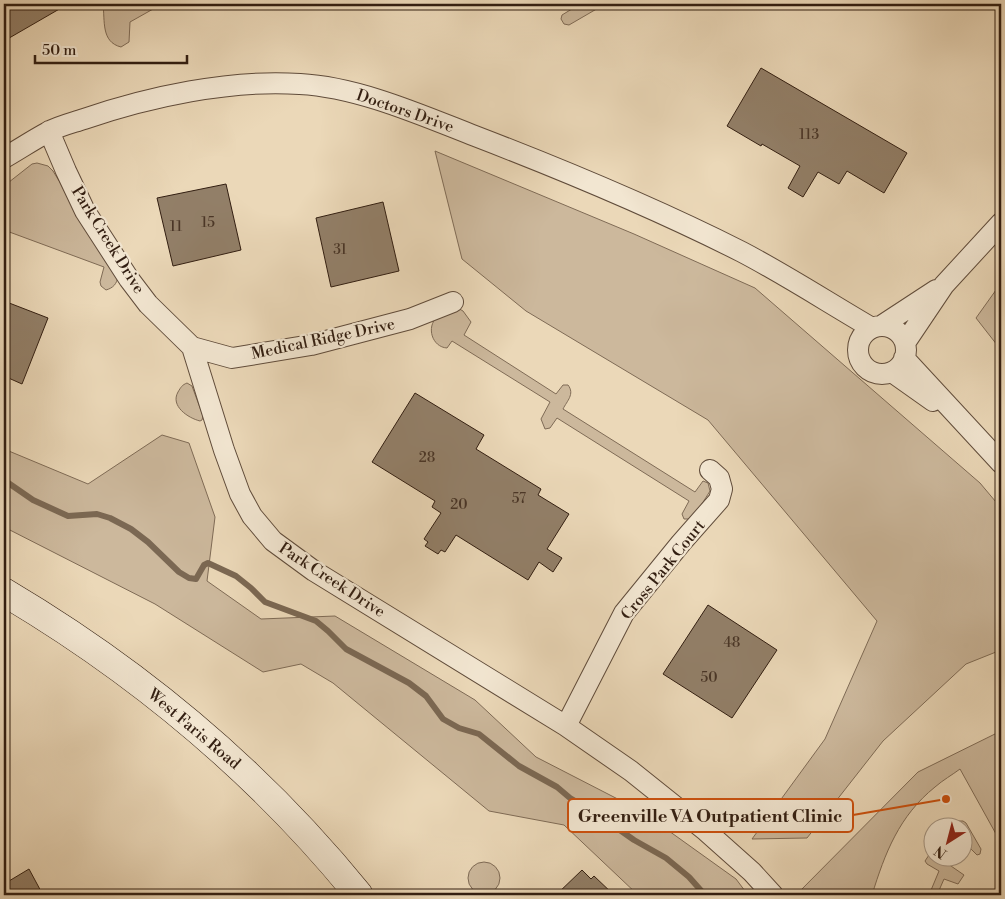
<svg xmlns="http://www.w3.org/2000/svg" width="1005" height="899" font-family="'Libre Bodoni',serif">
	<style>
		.green { fill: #ccb89c; stroke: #7f6b56 }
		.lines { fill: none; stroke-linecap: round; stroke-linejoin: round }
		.stream { stroke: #7b6853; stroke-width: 6 }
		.building { fill: #927f68; stroke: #321e11 }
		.minor-casing { stroke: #604c3b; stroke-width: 22 }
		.secondary-casing { stroke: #321e11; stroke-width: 29 }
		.minor { stroke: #f2e6d1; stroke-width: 20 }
		.secondary { stroke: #f2e6d1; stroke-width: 28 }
		.labels { text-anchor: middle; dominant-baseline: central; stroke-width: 4.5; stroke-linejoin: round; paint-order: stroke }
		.number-label { font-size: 14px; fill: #4a3627 }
		.street-label { font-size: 16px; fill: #321e11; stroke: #f2e6d1 }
		.leader { fill: none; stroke: #cd500d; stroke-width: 2 }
		.callout-dot { fill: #cd500d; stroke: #f2e6d1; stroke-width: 2 }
		.callout { fill: #f2e6d1; stroke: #cd500d; stroke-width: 2 }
		.callout-label { font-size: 18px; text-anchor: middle; font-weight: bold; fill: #321e11 }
	</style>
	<rect width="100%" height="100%" fill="#ebd8b8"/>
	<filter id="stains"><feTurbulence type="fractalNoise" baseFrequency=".004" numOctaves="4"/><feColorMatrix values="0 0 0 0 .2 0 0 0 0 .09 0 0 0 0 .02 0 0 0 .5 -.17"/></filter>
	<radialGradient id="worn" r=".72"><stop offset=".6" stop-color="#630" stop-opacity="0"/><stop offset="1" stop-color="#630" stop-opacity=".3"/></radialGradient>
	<path class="green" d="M103,4H125L129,6L133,4H162L130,22L129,42L121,47C101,42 105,21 103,4Z
		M580,4H603L600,7L569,25L564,24L561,19L562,15Z
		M435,151L634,234L755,288L980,483L1001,508V650L966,664L883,741L807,838L752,839L825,739L877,621L708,420L526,311L462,259Z
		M37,163L48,166L53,171L118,276C117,284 113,288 106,290L101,286L100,282L104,267L4,230V186L32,164Z
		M1001,283V350L976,318Z
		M456,307L463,311L471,322L464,335L556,394L563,385H568C575,394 567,401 563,409L695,492L703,481L708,483L710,491L700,507L689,519H684L682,514L689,501L557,418L550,428L545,429L541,419L550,402L452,341L447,348C432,347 426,327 437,317C442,313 450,310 456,307Z
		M187,383L192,386L203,416L202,420L200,421C188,418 170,406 178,392C181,387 182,385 187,383Z
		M162,435L189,443L215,517L207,581L261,619L335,616L475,700L536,757L641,811L736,879L748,895H638L564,825L489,811L333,683L301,664L263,672L155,604L4,527V449L88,484Z
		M1001,731V843L960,769C952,775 943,780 935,787C899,816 885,853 872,895H796L918,772Z
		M958,821H963L966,823L981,849L980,854L977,855L963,841L962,826H953Z
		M932,854V856L938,857L964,875L958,884L944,879L937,895H929L939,871L927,864L925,861L929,855Z
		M468 878a16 16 0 1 1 32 0a16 16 0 1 1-32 0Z"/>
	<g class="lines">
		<path class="stream" d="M4,480L33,500L68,516L97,514L110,518L131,529L148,542L179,572L189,578L196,579L204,565L208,563L236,576L251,588L265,602L316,621L328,631L346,649L409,683L426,696L443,719L459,728L479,734L519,766L557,787L570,798L597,814L634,840L666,858L689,877L705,895"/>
	</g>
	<path class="building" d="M4,4H68L4,41Z
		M761,68L907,153L884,193L847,171L839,184L818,172L803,197L788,188L800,166L762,144L761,146L727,126Z
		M226,184L241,250L173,266L157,198Z
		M383,202L399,271L331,287L316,218Z
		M4,301L48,318L22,384L4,376Z
		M415,393L484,435L476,449L541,489L538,495L569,514L547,549L562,558L553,572L539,562L528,580L456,535L445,552L441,550L438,554L425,546L428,542L424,539L441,513L432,507L435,501L372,462Z
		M708,605L777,650L732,718L663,674Z
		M29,869L43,895H4V884Z
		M582,870L591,879L594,876L614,895H556Z"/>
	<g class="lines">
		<defs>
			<path id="minor" d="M49,131L66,171L85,211L129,279L148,304L192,347L224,450L240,494L252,516L273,541L314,571L566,726L631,771L706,831L752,872L773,895
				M4,158C18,150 33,140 48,132C59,126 72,123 84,119C148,97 231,79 300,84C358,87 421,115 475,136C566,171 655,208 742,252C786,275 829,303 872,328
				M881,326L936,290
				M858 350a24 24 0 1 1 48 0a24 24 0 1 1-48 0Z
				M905,343L944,285L1001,223
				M192,347L232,358L311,345L410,319L453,302
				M904,358L1001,463
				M892,372L933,401
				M566,726L624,613L681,543L719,500L722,489L719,478L710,470"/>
			<path id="secondary" d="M4,592C139,672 260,773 359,895"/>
		</defs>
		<use href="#minor" class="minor-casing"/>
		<use href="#secondary" class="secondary-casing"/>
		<use href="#minor" class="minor"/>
		<use href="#secondary" class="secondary"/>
	</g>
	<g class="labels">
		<g class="number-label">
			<text x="809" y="135">113</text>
			<text x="208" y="223">15</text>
			<text x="176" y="227">11</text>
			<text x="340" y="250">31</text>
			<text x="427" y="458">28</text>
			<text x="519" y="499">57</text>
			<text x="459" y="505">20</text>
			<text x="732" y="643">48</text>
			<text x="709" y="678">50</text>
		</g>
		<g class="street-label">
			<text transform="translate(405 111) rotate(19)">Doctors Drive</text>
			<text transform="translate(108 240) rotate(58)">Park Creek Drive</text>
			<text transform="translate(323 339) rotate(-12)">Medical Ridge Drive</text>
			<text transform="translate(663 570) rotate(-51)">Cross Park Court</text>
			<text transform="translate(332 580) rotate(33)">Park Creek Drive</text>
			<text transform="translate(194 729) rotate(40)">West Faris Road</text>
		</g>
	</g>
	<path class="leader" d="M946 799L853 815"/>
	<circle class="callout-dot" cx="946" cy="799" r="5"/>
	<rect class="callout" x="568" y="799" width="285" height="33" rx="5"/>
	<g class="callout-label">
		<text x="710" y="822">Greenville VA Outpatient Clinic</text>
	</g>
	<rect width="1005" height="899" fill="none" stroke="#ebd8b8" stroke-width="20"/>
	<rect x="5" y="5" width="995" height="889" fill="none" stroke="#321e11" stroke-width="2.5"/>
	<rect x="10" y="10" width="985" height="879" fill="none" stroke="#321e11"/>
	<g transform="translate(948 842) rotate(216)"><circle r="24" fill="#f2e6d1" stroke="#a59684"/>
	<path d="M0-4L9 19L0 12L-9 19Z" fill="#8f2418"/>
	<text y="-8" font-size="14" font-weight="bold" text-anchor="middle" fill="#321e11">N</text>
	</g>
	<path d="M35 55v8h152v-8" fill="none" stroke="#321e11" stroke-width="2.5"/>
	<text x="42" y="55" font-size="15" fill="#321e11" stroke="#f2e6d1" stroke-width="4" paint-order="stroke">50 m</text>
	<rect width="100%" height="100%" filter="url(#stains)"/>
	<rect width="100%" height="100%" fill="url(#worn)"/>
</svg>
